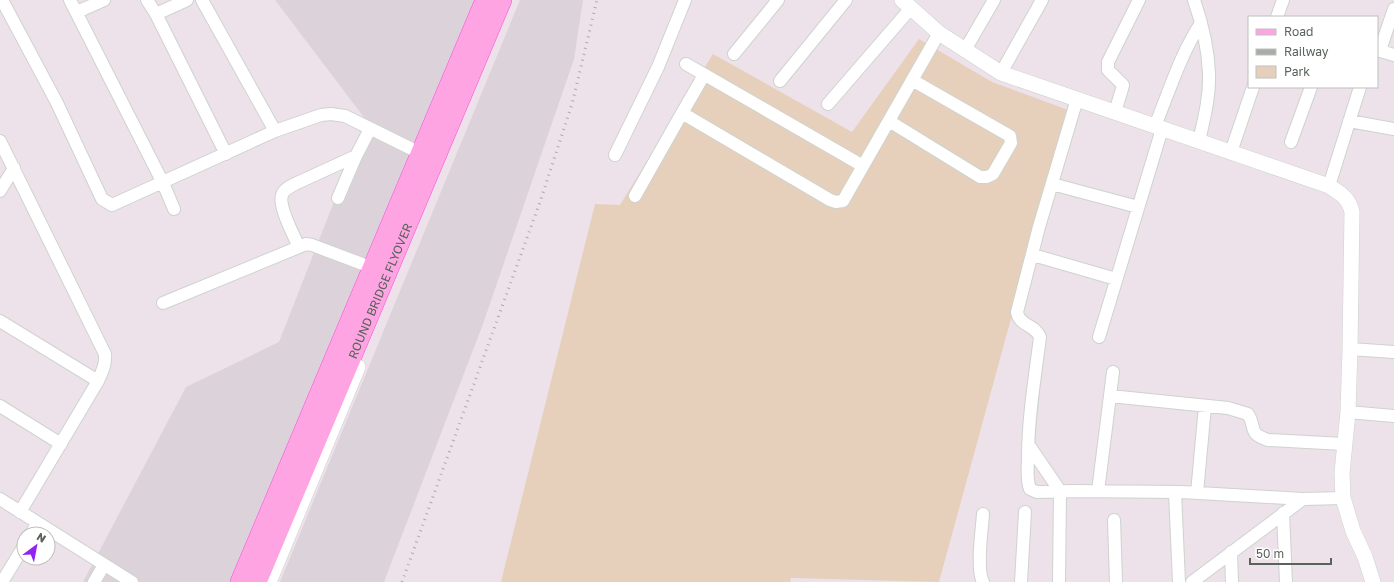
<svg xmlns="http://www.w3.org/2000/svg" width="1394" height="582" font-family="'Golos Text',sans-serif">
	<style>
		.industrial { fill: #dcd3da }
		.green { fill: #e7d0bb }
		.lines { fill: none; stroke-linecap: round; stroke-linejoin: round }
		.minor-casing { stroke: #cdd4ce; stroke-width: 14 }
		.tertiary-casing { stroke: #cdd4ce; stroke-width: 16 }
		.primary-casing { stroke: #f84fd8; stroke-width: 20 }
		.minor { stroke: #fff; stroke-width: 12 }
		.tertiary { stroke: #fff; stroke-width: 15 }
		.primary { stroke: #ffa4e3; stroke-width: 19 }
		.rail { stroke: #aaacaa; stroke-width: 3; stroke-dasharray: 1 5; stroke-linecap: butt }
		.labels { text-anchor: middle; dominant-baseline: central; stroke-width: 3.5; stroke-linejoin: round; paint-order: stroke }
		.street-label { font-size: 12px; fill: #59635a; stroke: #fff }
	</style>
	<rect width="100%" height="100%" fill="#ede1ea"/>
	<path class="industrial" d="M275,0H475L230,582H83L186,387L279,342L366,120Z
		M520,0H583L574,59L483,324L384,582H280Z"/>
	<path class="green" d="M919,39L992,82L1068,110L939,582L791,578L790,582H501L595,204L620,205L713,54L852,132Z"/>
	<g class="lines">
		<defs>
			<path id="minor" d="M2,0L57,103L102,199L112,205L275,131L321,115L331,114L345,116L414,150
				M70,0L163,183L174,209
				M147,0L156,14L226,154
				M202,0L275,131
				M1194,0C1202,23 1208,49 1209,73C1210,96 1204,119 1199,141
				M77,12L104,0
				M156,14L187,0
				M1277,17L1283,0
				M965,50L994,0
				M1377,50L1394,55
				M1380,50L1394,9
				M734,54L778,0
				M686,64L863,166
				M1001,73L1042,0
				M780,81L846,0
				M1077,99L1039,227L1017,312C1019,326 1036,325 1040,337C1035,377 1028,418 1028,458C1028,468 1026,479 1030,489L1037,492L1071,491L1181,492L1303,499L1343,498
				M828,104L911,8
				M1115,112L1122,89L1123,85L1108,70V62L1139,0
				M682,113L704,75
				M889,121L980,177H987L993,174L1011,143L1010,136L912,80
				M1349,121L1394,129
				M1155,126C1169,92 1180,55 1201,23
				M0,141L105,354C106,364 102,372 98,381L20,512
				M1291,142L1311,87
				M1231,152L1253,87
				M615,155L658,67L685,0
				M1052,184L1138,207
				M1329,186L1360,87
				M0,191L14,168
				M635,196L682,113L830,200L836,202L843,201L939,33
				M338,198L356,156
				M299,247L306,244L312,245L365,265
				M1033,255L1116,279
				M163,303L299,247C294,236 278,206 282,195C284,189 291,186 297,183L356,156L370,129
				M0,321L98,381
				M1099,337L1162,129
				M1350,349L1394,352
				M1110,396L1228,408L1248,414C1257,428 1247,433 1268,440L1344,444
				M0,406L61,444
				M1348,412L1394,416
				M1028,444L1060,491L1059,582
				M1098,491L1113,372
				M1175,492L1179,582
				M1197,493L1205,406
				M0,499L132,582
				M1283,513L1286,582
				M1114,520L1116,582
				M31,534L38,523
				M1231,552L1232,582
				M2,582L24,546
				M94,582L104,565
				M983,582C976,569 982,529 983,514
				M1021,582L1025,512
				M1192,582L1303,499"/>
			<path id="tertiary" d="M902,0L939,33L1001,73L1329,186C1340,193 1349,198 1352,212L1350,349L1348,412L1342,473L1343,498L1353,531L1365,557L1373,582
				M269,582L358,367"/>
			<g id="primary">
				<path d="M240,582L485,0"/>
				<path id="s1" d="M257,582L502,0"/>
			</g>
		</defs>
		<use href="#minor" class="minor-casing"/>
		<use href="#tertiary" class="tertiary-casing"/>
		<use href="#primary" class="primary-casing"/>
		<use href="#minor" class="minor"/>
		<use href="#tertiary" class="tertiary"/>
		<use href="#primary" class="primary"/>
		<path class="rail" d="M402,582L540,202L572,104L597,0"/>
	</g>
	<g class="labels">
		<g class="street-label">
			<text stroke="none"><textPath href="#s1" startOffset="316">ROUND BRIDGE FLYOVER</textPath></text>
		</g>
	</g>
	<rect x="1248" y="16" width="130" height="72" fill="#ffffff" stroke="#bdc1bd"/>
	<rect x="1256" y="29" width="20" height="6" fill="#ffa4e3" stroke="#bdc1bd"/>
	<text x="1284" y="36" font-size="12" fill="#59635a">Road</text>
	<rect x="1256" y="49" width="20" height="6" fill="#aaacaa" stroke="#bdc1bd"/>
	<text x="1284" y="56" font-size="12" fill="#59635a">Railway</text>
	<rect x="1256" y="66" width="20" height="12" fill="#e7d0bb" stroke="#bdc1bd"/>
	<text x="1284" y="76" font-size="12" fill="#59635a">Park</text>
	<g transform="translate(36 546) rotate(32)"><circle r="19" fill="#ffffff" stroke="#bdc1bd"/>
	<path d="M0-3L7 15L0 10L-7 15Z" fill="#9322f2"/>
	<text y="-6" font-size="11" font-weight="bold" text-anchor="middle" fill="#59635a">N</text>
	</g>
	<path d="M1250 558v6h81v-6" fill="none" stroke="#59635a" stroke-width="2"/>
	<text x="1256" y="558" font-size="12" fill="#59635a" stroke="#ffffff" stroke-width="3" paint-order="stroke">50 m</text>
</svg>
